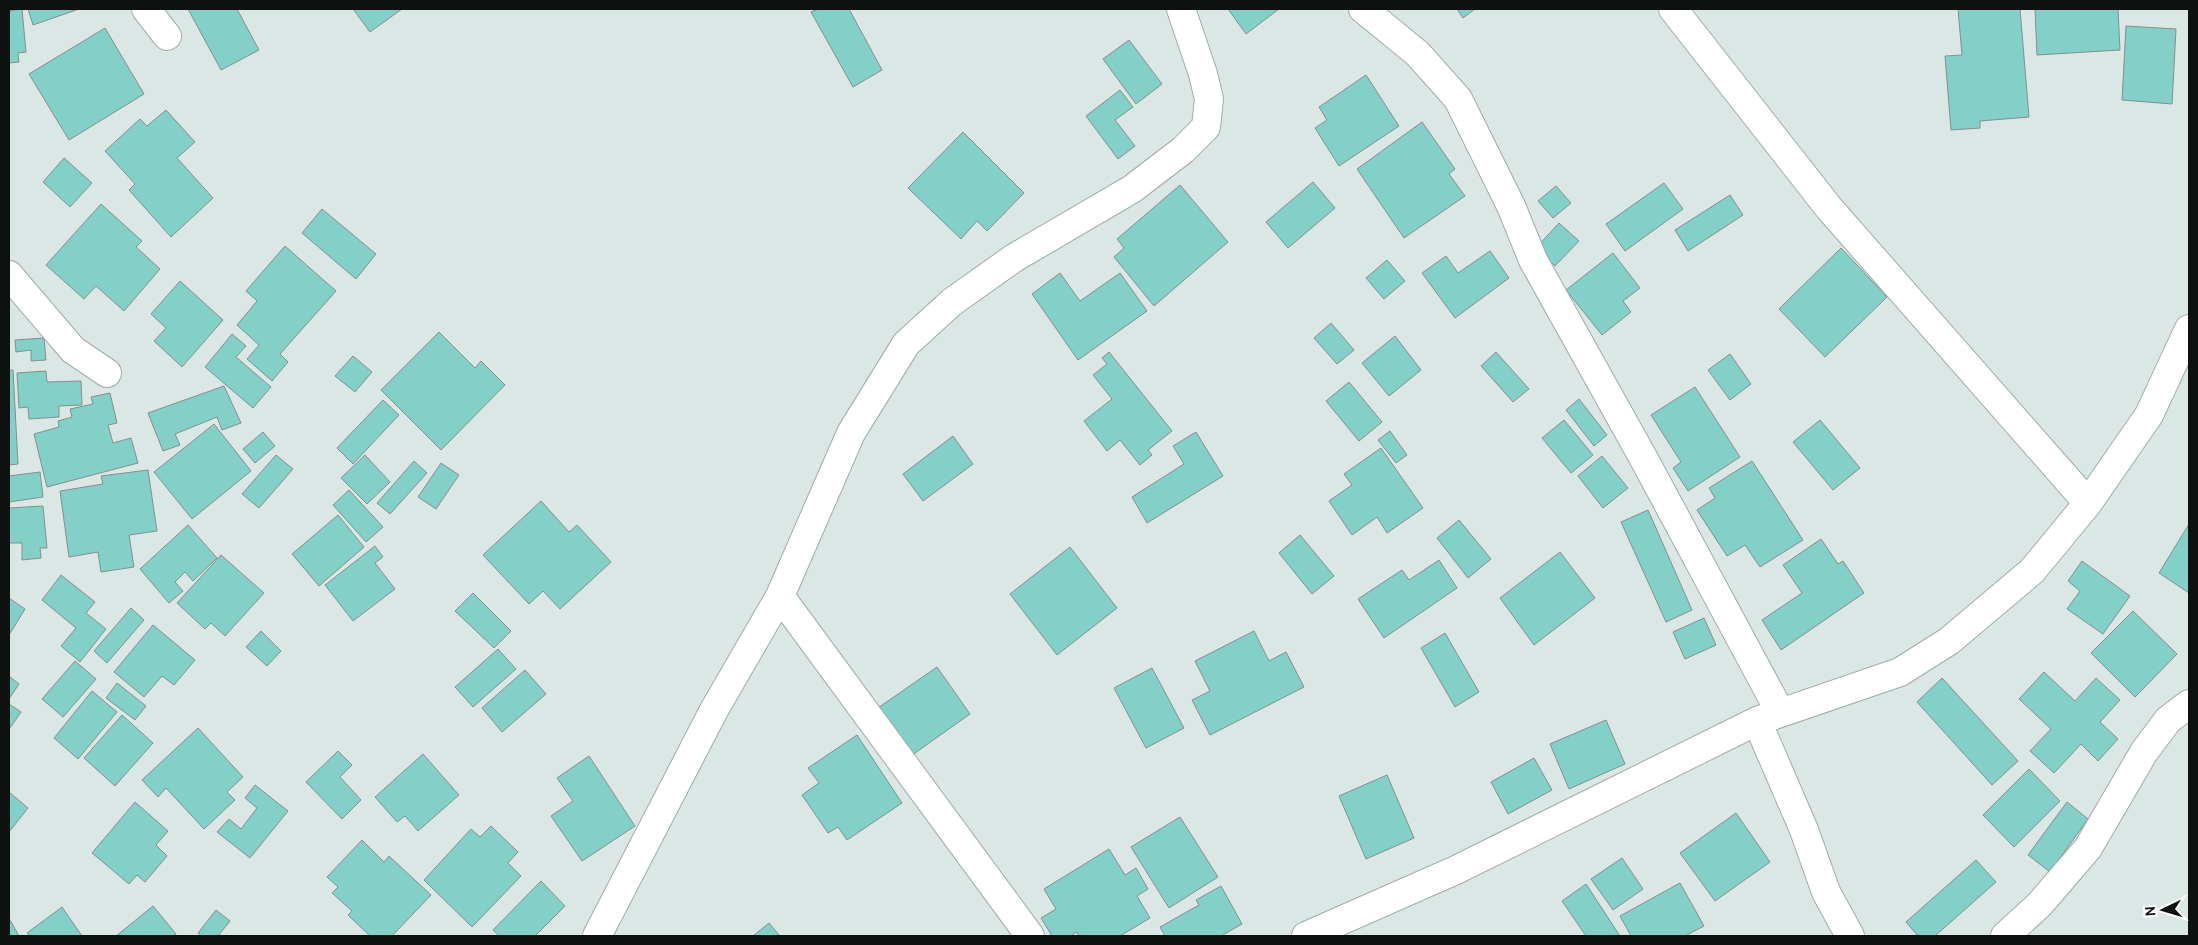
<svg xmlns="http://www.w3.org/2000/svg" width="2198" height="945" font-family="Cabin,sans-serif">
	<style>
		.building { fill: #82d0c8; stroke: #848f8e }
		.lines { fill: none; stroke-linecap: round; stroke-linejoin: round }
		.minor-casing { stroke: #a0abaa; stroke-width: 30 }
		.minor { stroke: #fff; stroke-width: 28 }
	</style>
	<rect width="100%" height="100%" fill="#dbe7e5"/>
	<path class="building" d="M22,9L26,52L18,53L19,62L9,63V11Z
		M28,9H79L33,25Z
		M188,9H237L259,50L221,70Z
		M353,9H402L370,32Z
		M818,9H849L882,70L853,87L811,12Z
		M1228,9H1279L1246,34Z
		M1457,9H1475L1463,18Z
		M1958,9H2020L2029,117L1980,121V128L1951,130L1945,56L1962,55Z
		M2035,9H2118L2120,50L2037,55Z
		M2126,26L2176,29L2172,104L2122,100Z
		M105,28L144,94L69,140L29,74Z
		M1129,40L1162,84L1136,104L1103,59Z
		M1366,75L1399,126L1339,166L1315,128L1327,120L1319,107Z
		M1120,90L1133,107L1115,120L1135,146L1118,159L1086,116Z
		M166,110L195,142L177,158L213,198L171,237L129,190L135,184L105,151L140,119L147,126Z
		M1422,122L1455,169L1449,174L1465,196L1404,238L1357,169Z
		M963,132L1024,193L987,231L977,221L961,239L908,188Z
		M64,158L92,183L70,207L43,182Z
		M1313,182L1335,208L1288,248L1266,222Z
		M1664,183L1683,209L1625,251L1606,224Z
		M1180,185L1228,242L1154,306L1114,257L1124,248L1117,239Z
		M1556,186L1571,203L1553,218L1538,201Z
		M1730,195L1743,215L1688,251L1675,230Z
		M101,204L142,241L136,247L160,269L124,311L96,286L84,299L46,265Z
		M322,209L376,254L356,279L302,233Z
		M1559,223L1579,241L1555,266L1536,248Z
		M285,246L336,291L280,354L288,362L272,381L247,359L259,345L237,325L257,301L246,291Z
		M1841,248L1887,297L1825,357L1779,309Z
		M1490,251L1509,278L1455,318L1422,273L1446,256L1458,273Z
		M1613,253L1640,288L1623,301L1631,312L1602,335L1566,290Z
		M1387,260L1405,281L1384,299L1366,278Z
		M1060,273L1080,301L1120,273L1147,311L1078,360L1032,294Z
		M180,281L223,320L182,367L154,341L166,328L151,314Z
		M1331,323L1354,350L1337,364L1314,338Z
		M439,332L475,368L481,361L505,385L441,450L381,390Z
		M232,334L246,346L236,357L271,387L253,408L205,367Z
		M1395,336L1421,370L1389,396L1362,363Z
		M44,338L46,360L31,361V350L16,352L15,340Z
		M1109,352L1172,431L1148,450L1152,455L1140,465L1120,440L1107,451L1084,421L1112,399L1093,375L1107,364L1102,358Z
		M1496,352L1529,389L1513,402L1481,366Z
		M1730,354L1751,384L1730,400L1708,370Z
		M353,356L372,372L355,392L335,376Z
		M9,370H13L18,464L9,465Z
		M46,371L47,382L81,381L82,405L59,406V417L29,419L28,407L19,408L17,373Z
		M1349,382L1382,422L1359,441L1326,401Z
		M224,386L241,423L222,430L217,417L175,434L180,445L163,451L148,413Z
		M1695,387L1740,457L1688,491L1673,468L1681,462L1651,415Z
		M110,393L117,423L108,425L113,443L131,438L138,463L47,487L34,434L59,427L58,421L72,417L70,409L93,404L91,397Z
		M1579,399L1607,435L1594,446L1566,410Z
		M383,400L399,415L353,464L337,448Z
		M1564,420L1593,455L1571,473L1542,438Z
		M1820,420L1860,468L1833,490L1793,442Z
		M214,424L251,471L192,519L154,472Z
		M1390,431L1407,455L1396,463L1378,440Z
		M263,432L275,446L255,463L243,449Z
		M1196,432L1223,476L1147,523L1132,497L1184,464L1173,446Z
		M953,436L973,464L923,501L903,474Z
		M1381,448L1423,508L1387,533L1377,517L1352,535L1329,501L1352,485L1344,474Z
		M276,455L293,469L259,508L242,494Z
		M365,455L390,482L367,504L341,478Z
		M1602,456L1628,488L1603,508L1578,476Z
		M414,461L427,473L390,514L377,503Z
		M1752,461L1803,540L1760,567L1745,545L1727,556L1697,510L1715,498L1709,488Z
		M441,463L459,475L436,509L418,497Z
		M148,470L157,531L129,535L134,567L101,572L98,552L69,557L60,491L103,484L101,476Z
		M40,472L43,497L9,502V476Z
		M349,490L383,527L366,542L333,505Z
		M541,501L569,532L577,525L611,562L560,609L543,591L529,604L483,555Z
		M43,506L47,548H40L41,558L22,560V543H9V508Z
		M1648,510L1692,610L1666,622L1621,522Z
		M338,515L364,547L319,586L292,554Z
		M1459,520L1491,559L1468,578L1437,538Z
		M2189,524V593L2159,573Z
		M188,525L217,558L193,581L185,572L175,582L183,591L169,603L140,569Z
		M1300,535L1334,576L1312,594L1279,553Z
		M1821,539L1838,564L1843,561L1864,593L1781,650L1762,620L1802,593L1783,565Z
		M375,546L383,557L375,563L395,589L353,621L325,585Z
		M1070,547L1117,608L1057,655L1010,594Z
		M1560,552L1595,598L1534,645L1500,598Z
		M221,555L264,593L225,636L211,623L205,629L177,603Z
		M1439,560L1457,588L1384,638L1358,599L1402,570L1409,580Z
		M2082,561L2130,596L2103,634L2067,609L2080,591L2068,581Z
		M61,575L95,602L86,613L106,629L80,662L61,646L76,628L42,600Z
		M473,593L511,631L494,648L455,611Z
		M9,598L25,609L9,635Z
		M131,608L144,620L107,663L94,651Z
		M2133,611L2177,654L2135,697L2091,653Z
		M1704,618L1716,645L1685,659L1673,632Z
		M153,625L195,660L174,685L162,676L144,697L114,672Z
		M261,631L281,651L267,666L246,647Z
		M1254,631L1269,661L1286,652L1304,687L1210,735L1192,700L1210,691L1195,661Z
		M1445,633L1479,692L1455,707L1421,648Z
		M498,649L516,669L473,707L455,687Z
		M75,661L96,679L63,717L42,699Z
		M937,667L970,714L908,758L875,710Z
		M1152,668L1184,728L1146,748L1114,688Z
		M525,670L546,694L502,732L482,708Z
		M2044,672L2075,701L2096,678L2120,700L2100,722L2118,739L2098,761L2081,744L2054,773L2030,751L2051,729L2019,699Z
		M9,676L19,684L9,699Z
		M1942,678L2018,761L1992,785L1917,702Z
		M117,683L146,706L135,720L106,698Z
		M92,691L117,712L78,759L54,738Z
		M9,704L21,712L10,728H9Z
		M122,715L153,743L115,786L84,758Z
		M1606,720L1625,764L1569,789L1550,744Z
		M198,728L243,777L227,792L235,800L204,829L166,788L158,797L142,780Z
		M857,735L902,803L847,840L838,827L828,833L802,795L819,783L808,768Z
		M338,751L352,765L340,777L361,800L342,819L306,782Z
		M423,754L459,795L418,831L405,816L397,822L375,797Z
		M589,756L635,826L582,861L551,816L573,801L557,778Z
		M1534,758L1552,790L1508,814L1491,782Z
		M2029,769L2060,801L2014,847L1983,815Z
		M1387,775L1414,838L1366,859L1339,796Z
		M255,785L288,811L250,858L217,832L229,819L241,829L257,808L245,798Z
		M9,792L28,808L9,832Z
		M135,802L168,831L156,845L167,856L145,882L137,875L129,884L92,853Z
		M2067,802L2088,819L2050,872L2028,855Z
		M1736,813L1770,862L1715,901L1680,853Z
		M1180,817L1218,877L1169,908L1131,847Z
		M491,826L518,852L508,863L521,876L472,927L424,880L471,829L480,837Z
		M362,840L384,862L389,856L431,895L392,936H370L348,915L352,911L332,893L338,887L327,877Z
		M1109,849L1125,875L1136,868L1148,889L1137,896L1150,918L1120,936H1079L1077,932L1070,936H1052L1041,918L1056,909L1044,889Z
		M1622,858L1643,889L1613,910L1591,879Z
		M1976,860L1996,882L1935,936H1918L1906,922Z
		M541,881L565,906L535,936H499L493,930Z
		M1680,883L1704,926L1685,936H1631L1620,916Z
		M1586,884L1620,936H1586L1562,901Z
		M1221,886L1242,924L1221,936H1165L1160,927L1199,905L1196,900Z
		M153,906L176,934L173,936H116Z
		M62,907L82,936H30L27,933Z
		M216,910L230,921L218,936H201L198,933Z
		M9,918L19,936H9Z
		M769,923L780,936H753Z"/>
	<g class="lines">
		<defs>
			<path id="minor" d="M146,9L167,36
				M1363,9L1418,54L1458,99L1511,206L1533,260L1645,461L1780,712
				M1673,9L1829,208L2088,503
				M9,275L73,350L107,373
				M780,596L1030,936
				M1757,721L1804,830L1826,892L1850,936
				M597,936L714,710L780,596L851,433L906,344L952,302L1014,258L1132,189L1183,150L1206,127L1209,99L1203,74L1181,9
				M1306,936L1456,870L1757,721L1900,672L1949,641L2032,571L2088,503L2149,415L2189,329
				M2005,936L2040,904L2088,848L2144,752L2168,720L2189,704"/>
		</defs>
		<use href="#minor" class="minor-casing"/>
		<use href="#minor" class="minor"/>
	</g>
	<rect width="2198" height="945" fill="none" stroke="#0d1110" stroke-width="20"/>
	<g transform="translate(2163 910) rotate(265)" stroke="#ffffff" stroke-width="4" paint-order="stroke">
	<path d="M0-4L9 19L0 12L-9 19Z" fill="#0d1110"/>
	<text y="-8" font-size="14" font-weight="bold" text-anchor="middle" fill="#0d1110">N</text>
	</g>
</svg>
